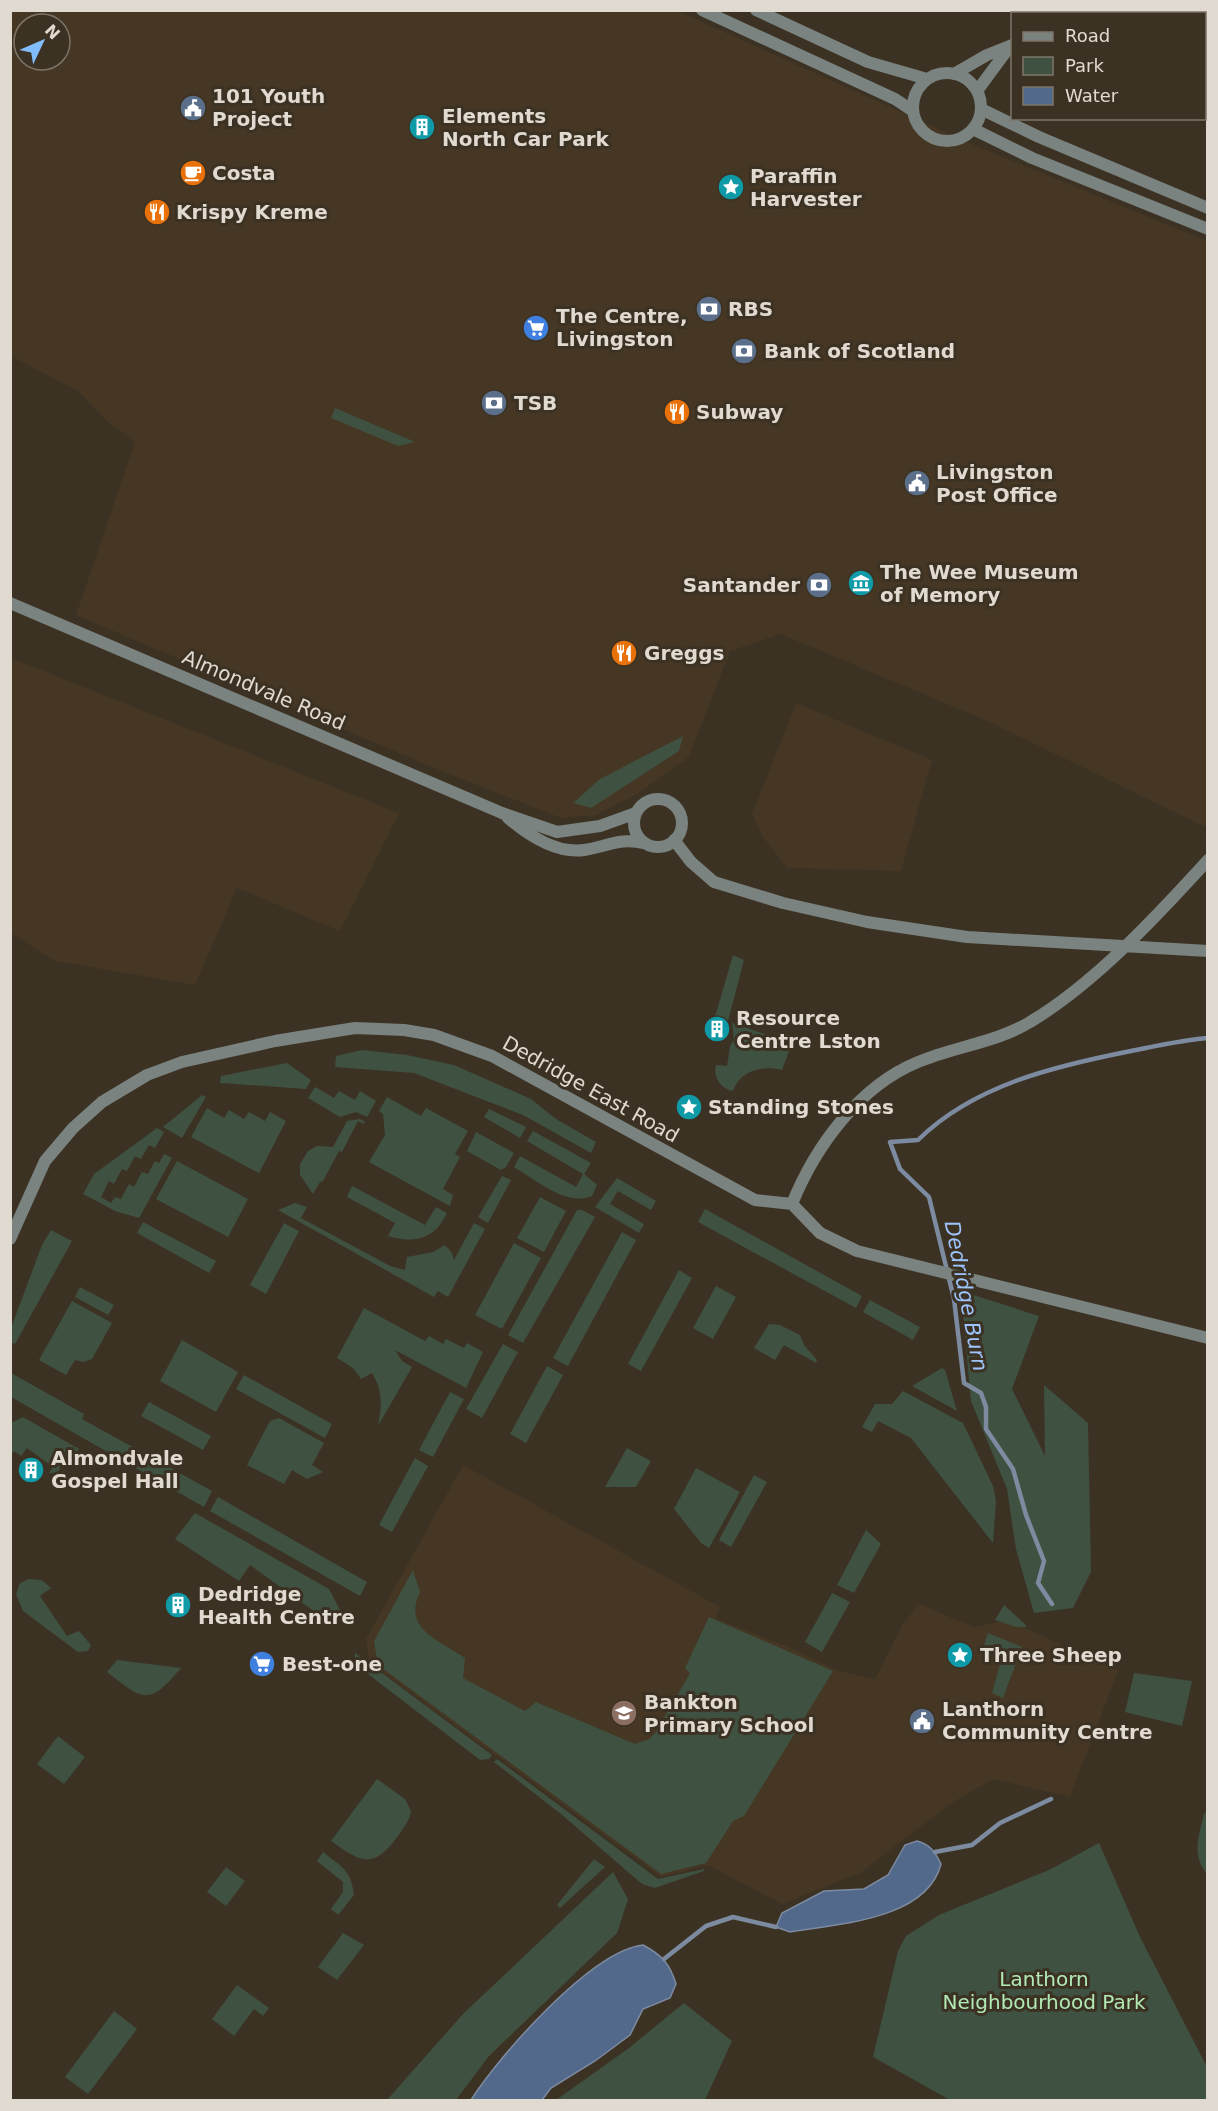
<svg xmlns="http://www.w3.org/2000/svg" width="1218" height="2111" font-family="'DejaVu Sans',sans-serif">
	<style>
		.built { fill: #453723; fill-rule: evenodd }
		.green { fill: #3f5140 }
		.water { fill: #52698b; stroke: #7d8ba0; stroke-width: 1.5 }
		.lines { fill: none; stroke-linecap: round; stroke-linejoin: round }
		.stream { stroke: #7d8ba0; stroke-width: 4.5 }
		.tertiary { stroke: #7a837f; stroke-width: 12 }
		.labels { text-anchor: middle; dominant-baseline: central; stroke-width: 6; stroke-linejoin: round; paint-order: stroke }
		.poi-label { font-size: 20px; font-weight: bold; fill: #e1dad1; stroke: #3c3224; text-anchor: start }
		.street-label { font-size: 20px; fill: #e1dad1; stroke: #3c3224 }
		.park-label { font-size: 20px; fill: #b2eab5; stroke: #3c3224 }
		.water-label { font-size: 21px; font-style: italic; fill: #9ec4fd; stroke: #3c3224 }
	</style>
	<rect width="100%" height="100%" fill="#3c3224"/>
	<path class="built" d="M10,11H678L976,146L1207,241V828L992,723L781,634L730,651L689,757L637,794L596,815L561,818L425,764L76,615L135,442L107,421L78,391L11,356ZM24,24H60V60H24Z
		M11,658L399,813L340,931L237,888L195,985L55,961L11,933Z
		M796,703L932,760L901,871L787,868L763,837L752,814Z
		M463,1465L720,1607L716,1619L786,1646L836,1670L875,1679L903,1624L919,1604L974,1627L1008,1620L1118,1671L1070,1797L994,1779L953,1802L860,1873L782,1904L708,1865L661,1877L369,1662L366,1639Z"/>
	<path class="green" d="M335,408L415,442L398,446L331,418Z
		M683,736L679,751L591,808L573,803L600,779Z
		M733,955L744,960L728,1021L715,1017Z
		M732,1023L792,1043L782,1070C763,1065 740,1070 733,1091C721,1089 713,1078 716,1065L727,1066L730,1046L734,1040Z
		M362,1050L407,1055L454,1065L531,1099L556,1119L596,1142L591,1153L523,1115L414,1073L335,1067L336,1056Z
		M287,1063L311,1080L306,1089L220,1083L221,1076Z
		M315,1087L334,1098L339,1091L355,1100L360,1091L376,1101L367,1117L356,1112L340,1117L308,1098Z
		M202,1095L206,1097L182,1138L163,1127Z
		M387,1097L421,1116L426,1108L468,1131L455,1154L460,1157L443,1189L453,1195L450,1206L369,1162L385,1135L383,1114L379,1111Z
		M207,1108L224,1118L229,1110L244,1119L249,1112L265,1121L270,1112L286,1121L259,1173L191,1137Z
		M489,1109L526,1127L520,1138L484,1117Z
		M360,1119L365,1122L364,1124L358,1121L342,1152L339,1151L323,1181L320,1182L313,1194L300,1175V1164L308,1151L317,1146L333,1147L347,1121Z
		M157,1128L164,1132L155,1148L149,1145L141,1159L135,1156L127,1171L122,1169L114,1184L109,1181L101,1197L111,1203L115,1197L121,1199L129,1184L134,1187L142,1172L148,1174L155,1161L159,1163L164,1154L172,1158L139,1218L115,1211L83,1194L94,1174Z
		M533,1131L591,1163L584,1174L597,1185L592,1196C567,1207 536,1180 514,1167L520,1156L576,1187L583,1174L527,1141Z
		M476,1132L514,1153L506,1167L501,1170L467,1151Z
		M177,1161L248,1199L228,1237L156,1199Z
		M502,1176L511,1180L488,1223L478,1217Z
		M617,1178L656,1201L651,1210L618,1191L610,1204L644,1224L639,1233L595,1207Z
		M352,1186L425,1225L436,1207L447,1213C435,1239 415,1244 388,1236L395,1223L347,1197Z
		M540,1197L566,1211L544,1252L517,1238Z
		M295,1203L307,1207L301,1218L390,1266L405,1270L407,1257L433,1252L445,1245L452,1253L454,1260L474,1223L485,1229L448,1297L438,1291L434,1297L278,1210Z
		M705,1209L862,1296L856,1308L698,1222Z
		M577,1210H582L595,1217L523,1343L508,1335Z
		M143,1222L216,1261L209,1273L137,1233Z
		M284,1223L299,1231L266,1294L250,1285Z
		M51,1230L72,1241L15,1344L11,1342V1328L42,1245Z
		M622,1232L636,1240L568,1366L553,1358Z
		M514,1243L541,1258L502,1329L475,1315Z
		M679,1270L692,1278L641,1371L628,1364Z
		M716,1286L736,1297L713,1339L693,1328Z
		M80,1287L114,1305L108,1315L75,1297Z
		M961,1291L1039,1316L1012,1389L1045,1456L1044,1385L1088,1423L1091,1572L1073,1608L1034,1613L1016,1549L1007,1489L971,1401Z
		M870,1300L920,1327L913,1340L863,1312Z
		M72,1301L112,1323L92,1359L83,1362L75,1360L66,1375L39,1360Z
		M364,1308L425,1341L429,1336L443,1344L446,1339L464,1348L467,1343L483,1352L466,1388L395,1350L402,1361L412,1367L378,1426C382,1406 383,1391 372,1373L361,1379L353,1368L337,1358Z
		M769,1324L780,1325L800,1335L804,1345L817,1360L816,1363L784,1345L775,1360L754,1348Z
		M182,1340L238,1372L216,1412L160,1381Z
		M503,1344L518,1352L482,1418L466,1409Z
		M547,1366L563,1375L526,1443L510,1434Z
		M942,1368L945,1370L957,1411L912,1386Z
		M11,1373L84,1414L82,1419L212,1491L204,1507L11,1397Z
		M244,1375L332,1424L325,1438L236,1389Z
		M903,1391L963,1423L993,1486L996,1501L993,1543L911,1438L878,1421L872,1432L862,1427L875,1404H892Z
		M450,1392L464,1399L433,1457L419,1450Z
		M149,1402L211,1436L203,1450L141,1416Z
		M23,1417L79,1449L71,1463L60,1467L58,1474L49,1473L53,1467L27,1448L21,1456L14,1451L11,1455V1423Z
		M279,1418L324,1443L312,1465L323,1472L307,1479L292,1470L284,1484L247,1465L270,1421Z
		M627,1448L651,1461L636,1487H605Z
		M415,1458L428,1466L392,1532L379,1525Z
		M696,1468L740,1492L709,1548L701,1543L674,1509Z
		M754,1475L767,1482L731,1547L719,1540Z
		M218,1497L367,1582L360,1596L210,1511Z
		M195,1513L329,1589L343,1616L333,1625L250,1565L239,1581L175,1539Z
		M866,1530L881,1544L854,1593L837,1585Z
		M413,1570L420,1592C402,1629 439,1640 465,1658L463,1678L525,1711L536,1702L635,1744L649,1739L656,1732L690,1673L685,1668L709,1617L833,1671L744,1816L733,1821L706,1863L661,1874L378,1665L374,1641Z
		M29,1579L42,1580L51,1588L40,1596L67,1636L79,1631L91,1645L88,1651L78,1652L23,1611L16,1594L20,1583Z
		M832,1593L850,1602L822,1652L805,1642Z
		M1004,1605L1025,1624L1026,1627H1016L995,1620Z
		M988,1633L1022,1647L1003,1698L992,1693L1000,1664L993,1649L984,1645Z
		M355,1653L492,1755L489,1759L480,1760L355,1664Z
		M117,1660L181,1668C149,1706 144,1701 107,1672Z
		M1134,1673L1192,1681L1182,1726L1125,1712Z
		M58,1736L85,1757L64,1784L37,1764Z
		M497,1759L658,1879L704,1869V1871L655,1888L642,1884L561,1814L494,1762Z
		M377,1779L405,1799L411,1811C409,1823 402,1830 395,1840C371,1871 358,1860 331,1841Z
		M1207,1811V1874C1191,1855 1199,1835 1204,1814Z
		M1099,1843L1140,1937L1207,2067V2100H950L873,2057L898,1951L906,1936L939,1915L1049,1870Z
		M323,1852C342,1867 351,1870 354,1895L338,1915L331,1909L343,1892V1882L317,1861Z
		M594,1859L605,1867L560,1908L557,1905Z
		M226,1867L245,1881L226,1906L207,1892Z
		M613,1872L628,1899L617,1933L489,2056L456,2100H387L463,2014Z
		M343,1933L364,1945L337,1980L318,1967Z
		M237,1985L269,2008L263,2016L254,2009L234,2036L212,2019Z
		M684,2003L732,2041L705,2100H556L629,2048Z
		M114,2011L137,2029L88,2094L65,2077Z"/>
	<path class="water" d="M917,1841C931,1845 935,1852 941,1864C927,1920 837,1924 790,1932L776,1927L782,1913L824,1891L864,1889L888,1875L905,1845Z
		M643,1945C662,1955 670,1964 676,1984L670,1998L643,2009L630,2035L595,2061L551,2088L542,2100H471C499,2056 591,1951 643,1945Z"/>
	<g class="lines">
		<path class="stream" d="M1052,1604L1038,1583L1044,1561L1026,1515L1013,1469L986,1429V1407L981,1393L964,1383L954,1299L929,1197L900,1169L890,1142L918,1140C974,1085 1055,1066 1131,1051C1156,1046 1182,1040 1208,1038
			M935,1852L972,1845L1000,1823L1051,1799
			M664,1959L706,1926L733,1917L776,1927"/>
		<path class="tertiary" d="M702,10L895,99L913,111
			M756,10L868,62L927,79
			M913 107a34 34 0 1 1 68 0a34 34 0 1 1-68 0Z
			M954,74L987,55L1012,45
			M977,91L1008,49
			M981,109L1039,137L1208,208
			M1204,109L1208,110
			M973,129L1032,158L1208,229
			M10,603L502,813L557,832L600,826L636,813
			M634 823a24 24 0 1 1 48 0a24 24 0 1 1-48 0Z
			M508,818C528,835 556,854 584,850C605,847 622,837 643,843
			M674,840L691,862L714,882L783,903L867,922L967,937L1208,951
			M792,1204C815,1147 859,1086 918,1062C953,1047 998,1042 1030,1022C1094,984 1157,916 1208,860
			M10,1239L45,1161L73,1128L102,1102L147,1075L182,1062L275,1041L355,1028L404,1030L434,1035L492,1056L755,1200L792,1204L820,1233L857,1251L1208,1338"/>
	</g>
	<defs>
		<symbol id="civic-disc" viewBox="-11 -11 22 22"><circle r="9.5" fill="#5c6f8a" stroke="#3c3224"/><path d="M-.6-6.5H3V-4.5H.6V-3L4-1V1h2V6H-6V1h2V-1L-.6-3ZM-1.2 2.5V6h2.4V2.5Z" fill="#fff"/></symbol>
		<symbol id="building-disc" viewBox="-11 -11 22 22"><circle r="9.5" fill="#0f9aa8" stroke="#3c3224"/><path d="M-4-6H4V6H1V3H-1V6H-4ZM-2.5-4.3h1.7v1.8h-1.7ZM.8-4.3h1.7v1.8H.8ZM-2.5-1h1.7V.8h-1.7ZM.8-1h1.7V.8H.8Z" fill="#fff"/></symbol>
		<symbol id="cafe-disc" viewBox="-11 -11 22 22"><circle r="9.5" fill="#e8710a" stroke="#3c3224"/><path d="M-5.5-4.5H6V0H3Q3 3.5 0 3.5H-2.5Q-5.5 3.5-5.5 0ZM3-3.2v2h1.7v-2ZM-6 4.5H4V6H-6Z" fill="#fff"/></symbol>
		<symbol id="sight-disc" viewBox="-11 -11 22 22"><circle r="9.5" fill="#0f9aa8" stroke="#3c3224"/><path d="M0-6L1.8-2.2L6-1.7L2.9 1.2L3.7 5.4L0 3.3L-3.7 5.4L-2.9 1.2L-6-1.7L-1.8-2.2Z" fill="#fff"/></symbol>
		<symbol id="restaurant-disc" viewBox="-11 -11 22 22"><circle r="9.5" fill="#e8710a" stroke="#3c3224"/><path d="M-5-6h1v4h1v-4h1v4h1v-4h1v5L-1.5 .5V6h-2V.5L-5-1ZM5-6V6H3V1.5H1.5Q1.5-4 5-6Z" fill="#fff"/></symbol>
		<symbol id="bank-disc" viewBox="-11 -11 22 22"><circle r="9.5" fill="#5c6f8a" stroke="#3c3224"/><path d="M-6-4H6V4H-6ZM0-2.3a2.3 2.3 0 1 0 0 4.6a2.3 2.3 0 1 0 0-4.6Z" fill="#fff"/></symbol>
		<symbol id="supermarket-disc" viewBox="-11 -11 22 22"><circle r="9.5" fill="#3f7fe0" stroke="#3c3224"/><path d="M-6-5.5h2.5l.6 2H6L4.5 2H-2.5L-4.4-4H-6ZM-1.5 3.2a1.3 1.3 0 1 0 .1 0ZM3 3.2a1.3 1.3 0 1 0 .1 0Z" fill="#fff"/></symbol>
		<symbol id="museum-disc" viewBox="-11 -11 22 22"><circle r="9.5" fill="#0f9aa8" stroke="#3c3224"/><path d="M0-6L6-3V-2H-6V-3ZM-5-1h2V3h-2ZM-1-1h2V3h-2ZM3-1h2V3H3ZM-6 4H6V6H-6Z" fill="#fff"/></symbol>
		<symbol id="school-disc" viewBox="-11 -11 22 22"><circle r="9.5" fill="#8d6e63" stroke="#3c3224"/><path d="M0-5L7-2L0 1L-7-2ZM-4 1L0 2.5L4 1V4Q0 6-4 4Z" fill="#fff"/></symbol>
	</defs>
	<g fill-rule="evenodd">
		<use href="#civic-disc" x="178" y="93" width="30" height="30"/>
		<use href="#building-disc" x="407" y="112" width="30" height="30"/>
		<use href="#cafe-disc" x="178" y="158" width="30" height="30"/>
		<use href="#sight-disc" x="716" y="172" width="30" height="30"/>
		<use href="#restaurant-disc" x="142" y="197" width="30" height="30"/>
		<use href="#bank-disc" x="694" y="294" width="30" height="30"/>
		<use href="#supermarket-disc" x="521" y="313" width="30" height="30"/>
		<use href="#bank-disc" x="729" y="336" width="30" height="30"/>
		<use href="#bank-disc" x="479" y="388" width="30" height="30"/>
		<use href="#restaurant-disc" x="662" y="397" width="30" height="30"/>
		<use href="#civic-disc" x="902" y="468" width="30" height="30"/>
		<use href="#museum-disc" x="846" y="568" width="30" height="30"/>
		<use href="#bank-disc" x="804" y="570" width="30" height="30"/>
		<use href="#restaurant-disc" x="609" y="638" width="30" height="30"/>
		<use href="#building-disc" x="702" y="1014" width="30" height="30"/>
		<use href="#sight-disc" x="674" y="1092" width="30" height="30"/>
		<use href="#building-disc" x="16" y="1455" width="30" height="30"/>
		<use href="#building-disc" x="163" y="1590" width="30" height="30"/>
		<use href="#sight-disc" x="945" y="1640" width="30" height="30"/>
		<use href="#supermarket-disc" x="247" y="1649" width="30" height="30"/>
		<use href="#school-disc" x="609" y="1698" width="30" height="30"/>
		<use href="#civic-disc" x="907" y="1706" width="30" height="30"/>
	</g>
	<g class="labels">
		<g class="poi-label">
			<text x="212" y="96">101 Youth<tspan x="212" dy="23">Project</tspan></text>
			<text x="442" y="116">Elements<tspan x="442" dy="23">North Car Park</tspan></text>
			<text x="212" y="173">Costa</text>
			<text x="750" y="176">Paraffin<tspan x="750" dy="23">Harvester</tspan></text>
			<text x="176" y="212">Krispy Kreme</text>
			<text x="728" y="309">RBS</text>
			<text x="556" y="316">The Centre,<tspan x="556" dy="23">Livingston</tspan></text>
			<text x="764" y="351">Bank of Scotland</text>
			<text x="514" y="403">TSB</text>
			<text x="696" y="412">Subway</text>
			<text x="936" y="472">Livingston<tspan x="936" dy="23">Post Office</tspan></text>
			<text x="880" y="572">The Wee Museum<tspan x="880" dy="23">of Memory</tspan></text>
			<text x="800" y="585" text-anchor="end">Santander</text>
			<text x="644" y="653">Greggs</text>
			<text x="736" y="1018">Resource<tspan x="736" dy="23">Centre Lston</tspan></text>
			<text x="708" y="1107">Standing Stones</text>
			<text x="51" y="1458">Almondvale<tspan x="51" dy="23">Gospel Hall</tspan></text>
			<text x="198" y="1594">Dedridge<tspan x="198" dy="23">Health Centre</tspan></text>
			<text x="980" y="1655">Three Sheep</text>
			<text x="282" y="1664">Best-one</text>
			<text x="644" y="1702">Bankton<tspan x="644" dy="23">Primary School</tspan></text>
			<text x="942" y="1709">Lanthorn<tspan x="942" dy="23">Community Centre</tspan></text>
		</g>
		<g class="street-label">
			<text transform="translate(264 690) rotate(23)">Almondvale Road</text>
			<text transform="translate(591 1089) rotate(29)">Dedridge East Road</text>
		</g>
		<g class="park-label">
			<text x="1044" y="1979">Lanthorn<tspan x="1044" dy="23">Neighbourhood Park</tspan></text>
		</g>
		<g class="water-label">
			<text transform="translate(966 1296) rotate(79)">Dedridge Burn</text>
		</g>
	</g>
	<rect width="1218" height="2111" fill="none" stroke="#e1dad1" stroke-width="24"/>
	<rect x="1011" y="12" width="195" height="108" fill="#3c3224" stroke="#7e7569" stroke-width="1.5"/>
	<rect x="1023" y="32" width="30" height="9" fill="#7a837f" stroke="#7e7569" stroke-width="1.5"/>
	<text x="1065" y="42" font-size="18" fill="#e1dad1">Road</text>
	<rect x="1023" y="57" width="30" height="18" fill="#3f5140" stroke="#7e7569" stroke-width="1.5"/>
	<text x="1065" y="72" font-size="18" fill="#e1dad1">Park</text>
	<rect x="1023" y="87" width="30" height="18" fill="#52698b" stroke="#7e7569" stroke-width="1.5"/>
	<text x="1065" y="102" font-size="18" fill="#e1dad1">Water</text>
	<g transform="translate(42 42) rotate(46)"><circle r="28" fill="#3c3224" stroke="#7e7569" stroke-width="1.5"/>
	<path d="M0-4.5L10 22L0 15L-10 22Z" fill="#80bdfa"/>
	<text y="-9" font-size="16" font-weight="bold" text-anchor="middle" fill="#e1dad1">N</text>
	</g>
</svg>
